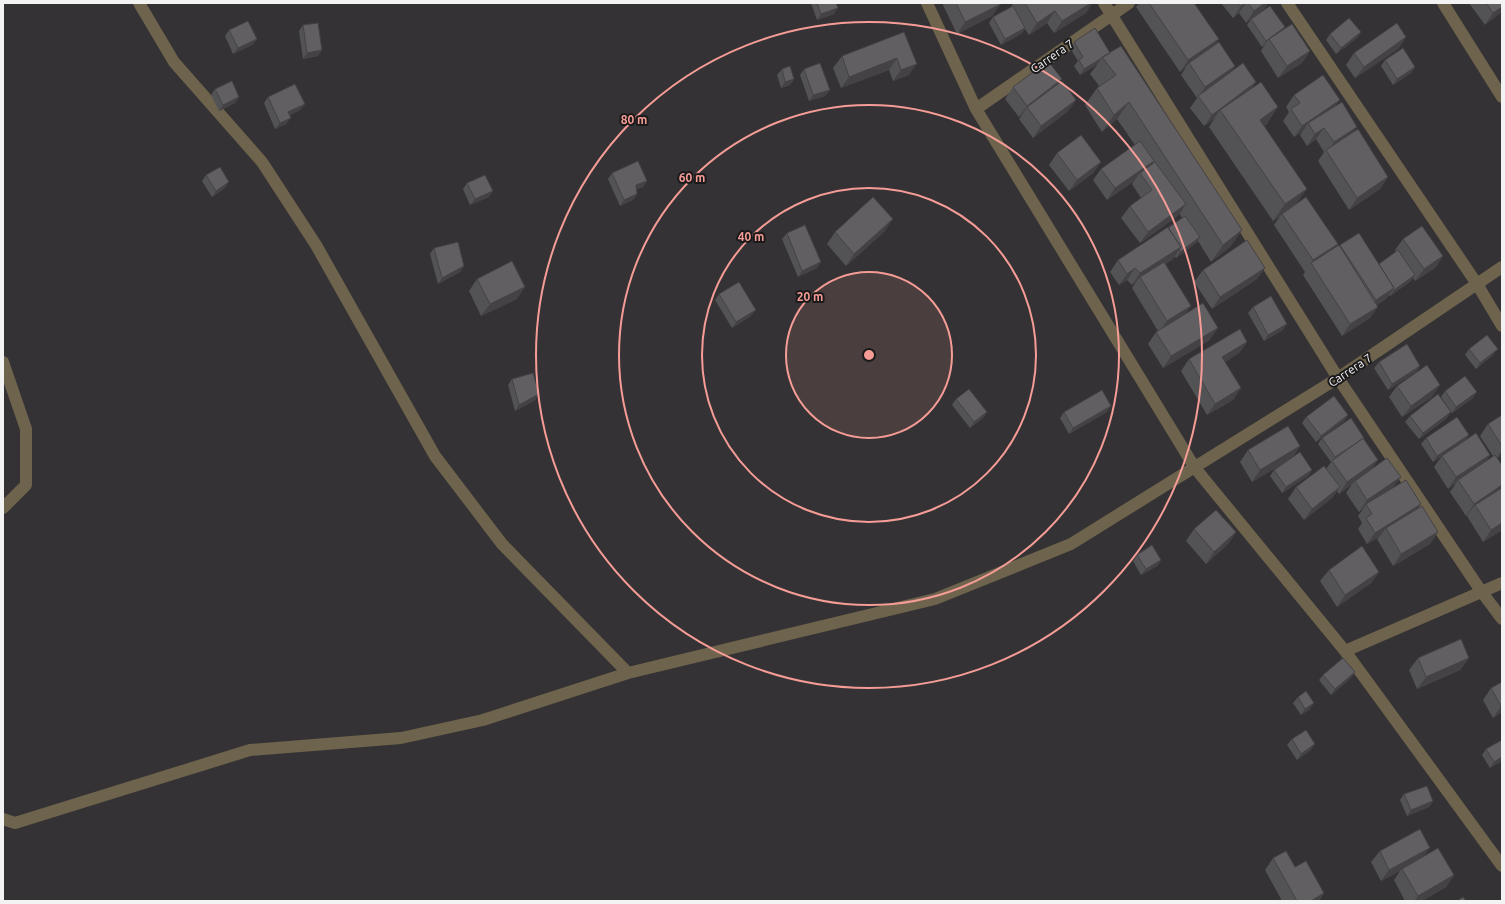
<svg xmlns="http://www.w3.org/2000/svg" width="1505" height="904" font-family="Ubuntu,sans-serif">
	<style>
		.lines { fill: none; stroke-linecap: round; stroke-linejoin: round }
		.lane { stroke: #6e634c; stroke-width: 12 }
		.street { stroke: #6e634c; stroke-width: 12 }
		.wall { fill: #535254 }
		.shaded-wall { fill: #444245 }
		.building { fill: #615f62; stroke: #444245 }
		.ring { fill: none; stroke: #f59c96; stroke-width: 2 }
		.labels { text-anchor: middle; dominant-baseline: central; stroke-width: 4; stroke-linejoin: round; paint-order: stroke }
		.street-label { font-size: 12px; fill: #f4f3f4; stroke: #1b1a1b }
		.centre { fill: #f59c96; stroke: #1b1a1b; stroke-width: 2 }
		.ring-label { font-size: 12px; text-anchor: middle; font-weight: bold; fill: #f59c96; stroke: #1b1a1b; stroke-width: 4; stroke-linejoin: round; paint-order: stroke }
	</style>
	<rect width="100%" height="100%" fill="#343234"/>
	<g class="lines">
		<path class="lane" d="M3,362L26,429V485L3,508"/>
		<path class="street" d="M139,3L174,62L262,162L316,245L435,456L502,544L628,673
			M927,3L976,109L1195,468L1345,651L1502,866
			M1104,3L1338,378L1481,591L1502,619
			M1287,3L1477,284L1502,326
			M1443,3L1502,97
			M976,109L1129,3
			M1345,651L1502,583
			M3,819L15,823L250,750L401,738L483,720L628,673L935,599L1071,544L1338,378L1502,267"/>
	</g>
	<path class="wall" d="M811,3H836L834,14L817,20Z
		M942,3H1000L992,16L957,34Z
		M1014,3H1092L1086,13L1054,33L1047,23L1029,35L1025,29L1021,34L1001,45L989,23L993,17L1012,7L1011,6Z
		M1139,3H1194L1214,46L1235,66L1231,72L1256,82L1252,88L1267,124L1264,126L1296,204L1335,248L1340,246V245L1379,264L1396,252L1395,250L1403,239L1443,256L1435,268L1415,281L1413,278L1411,281L1390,296L1389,295L1386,299L1377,305L1370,318L1342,336L1303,275L1305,272L1274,225L1280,216L1273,221L1209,127L1214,119L1204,126L1190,108L1197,98L1181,75L1186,67L1180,72L1136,7Z
		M1221,3H1268L1264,9L1246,23L1239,13L1233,18Z
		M1469,3H1502L1485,25Z
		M1251,19L1283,30L1310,51L1302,63L1278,78L1261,51L1265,44L1262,47L1247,25Z
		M303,25L322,50L318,56L303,59L299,31Z
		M229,30L257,39L252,45L233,54L225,36Z
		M904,32L909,75L893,81L889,70L841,88L833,68L842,56Z
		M1361,32L1357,38L1336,54L1326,40L1330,34Z
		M1406,37L1398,49L1355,78L1346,65L1354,53Z
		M1074,42L1110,53L1242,230L1230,247L1211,262L1198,241L1196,243L1176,258L1174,256L1173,259L1165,264L1191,306L1184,315L1210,340L1163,368L1148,344L1156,332L1158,331L1132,288L1136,282L1132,285L1127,280L1119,285L1110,272L1118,260L1182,218L1179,213L1178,216L1140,243L1121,218L1130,206L1141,198L1132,184L1134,181L1107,200L1093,180L1101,169L1135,145L1117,119L1102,132L1085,105L1097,88L1100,87L1090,74L1097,65L1080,75L1074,66L1078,61L1070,48Z
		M1385,60L1415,67L1411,73L1393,85L1381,66Z
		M782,69L794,79L790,85L781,88L777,75Z
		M804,69L830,90L825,96L809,101L800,75Z
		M1062,79L1059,83L1076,100L1068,111L1033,138L1019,119L1022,115L1019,117L1005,99L1013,87Z
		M215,89L235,103L219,111L211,95Z
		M1294,95L1336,106L1354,132L1388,177L1380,189L1349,210L1318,161L1324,152L1316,139L1307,146L1300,135L1303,131L1294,137L1283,121L1289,112L1286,107Z
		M268,97L305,104L300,110L290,115L286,124L275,129L264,103Z
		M1057,153L1101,162L1093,173L1069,191L1049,165Z
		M612,173L647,181L643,187L636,189L637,194L633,200L620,206L608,179Z
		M206,175L225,188L212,197L202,181Z
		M467,183L489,197L470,205L463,189Z
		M885,231L846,266L827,244L835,232Z
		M787,233L817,268L798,277L782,239Z
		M434,248L464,266L460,272L438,284L430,254Z
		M1265,268L1257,279L1212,309L1194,282L1203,270Z
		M477,279L517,299L481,316L469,291Z
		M719,294L751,316L732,328L715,300Z
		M1253,307L1283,330L1264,341L1248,313Z
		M1247,342L1239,353L1225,362L1241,388L1233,400L1207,415L1181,371L1189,359Z
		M1469,349L1493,355L1476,369L1465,355Z
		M1379,362L1420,366L1416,372L1388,390L1374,368Z
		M512,379L539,394L535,400L515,411L508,385Z
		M1397,386L1432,397L1402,417L1389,397Z
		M1445,391L1473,398L1452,413L1441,397Z
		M956,399L987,412L983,418L970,428L952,405Z
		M1064,412H1107L1069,434L1060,418Z
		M1348,415L1344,421L1316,442L1302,423L1306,417Z
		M1502,415V455L1498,458L1502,530L1483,542L1467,516L1468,514L1466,516L1450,492L1456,483L1448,489L1434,467L1442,456L1433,462L1421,444L1426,438L1490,455L1485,462L1493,456L1480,436L1488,424Z
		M1410,416L1447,418L1419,439L1405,422Z
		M1322,438L1363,439L1371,470L1394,488L1421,504L1419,507L1438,532L1430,544L1393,566L1377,539L1379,537L1367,544L1358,529L1362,523L1358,516L1363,509L1359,512L1346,493L1352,484L1339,494L1337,491L1332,498L1304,520L1288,499L1296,487L1326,469L1331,462L1318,444Z
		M1300,446L1292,458L1252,482L1240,462L1248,450Z
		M1274,470H1312L1308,476L1282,493L1270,476Z
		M1194,529L1236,532L1228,544L1206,564L1186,541Z
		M1137,555L1161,560L1157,566L1141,575L1133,561Z
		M1329,570L1379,572L1371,583L1337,607L1320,581Z
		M1418,658H1469L1460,670L1417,689L1409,670Z
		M1355,672L1351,678L1331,695L1319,680L1323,675Z
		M1502,682V712L1493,718L1483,700L1491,688Z
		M1298,697L1310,709L1301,715L1293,703Z
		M1292,739L1311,750L1297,760L1287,745Z
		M1502,740V761L1490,768L1482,755L1486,749Z
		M1404,794L1433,801L1429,807L1407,816L1400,800Z
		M1380,851L1424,856L1454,875L1446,887L1422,901H1405L1394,880L1400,871L1381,881L1371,862Z
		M1273,858L1295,867L1324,893L1319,901H1282L1265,870Z"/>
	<path class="shaded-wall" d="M1091,3H1092L1086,13L1054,33L1062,21Z
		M1245,3H1246L1239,13L1233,18L1241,6Z
		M1265,3H1268L1264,9L1246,23L1254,11Z
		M1001,4L992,16L957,34L965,22Z
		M1502,7V12L1485,25L1493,13Z
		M838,8L834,14L817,20L821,14Z
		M1055,11L1047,23L1029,35L1037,23Z
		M1285,27L1281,33L1269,39L1265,44L1262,47L1266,41Z
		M1025,28L1021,34L1001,45L1005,39Z
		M1361,32L1357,38L1336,54L1341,48Z
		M1406,37L1398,49L1355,78L1364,67Z
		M257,39L252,45L233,54L238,48Z
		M1219,39L1211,51L1189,63L1186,67L1180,72L1188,60Z
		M322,50L318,56L303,59L307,53Z
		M1310,51L1302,63L1278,78L1287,66Z
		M897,58L889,70L841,88L849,77Z
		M1101,59L1097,65L1080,75L1084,69Z
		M917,64L909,75L893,81L901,70Z
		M1235,66L1227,78L1199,96L1205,87Z
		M1415,67L1411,73L1393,85L1397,79Z
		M794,79L790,85L781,88L785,82Z
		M1062,79L1054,91L1027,107L1022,115L1019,117L1027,106Z
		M1256,82L1248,94L1220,110L1214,119L1204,126L1212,115Z
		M830,90L825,96L809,101L813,95Z
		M239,97L235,103L219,111L223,105Z
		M1076,100L1068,111L1033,138L1041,126Z
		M1340,100L1331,112L1308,123L1303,131L1294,137L1302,126Z
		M1129,102L1117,119L1102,132L1114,115Z
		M305,104L300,110L284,118L288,112Z
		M1278,107L1267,124L1248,137L1260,120Z
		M291,118L286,124L275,129L280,123Z
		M1357,127L1349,138L1327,152L1334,142Z
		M1324,128L1316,139L1307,146L1315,134Z
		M1154,161L1146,173H1140L1134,181L1107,200L1115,188Z
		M1101,162L1093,173L1069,191L1077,180Z
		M1388,177L1380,189L1349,210L1357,198Z
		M647,181L643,187L632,191L636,185Z
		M229,182L225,188L212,197L216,191Z
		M1307,189L1295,206L1282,214L1280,216L1273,221L1285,204Z
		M493,191L489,197L470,205L475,199Z
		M637,194L633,200L620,206L624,200Z
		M1186,204L1178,216L1140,243L1148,232Z
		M893,219L885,231L846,266L854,254Z
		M1242,230L1230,247L1211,262L1223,245Z
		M1200,237L1196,243L1176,258L1180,252Z
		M1338,244L1330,256L1311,263L1313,260Z
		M1181,247L1173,259L1142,279L1140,277L1136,282L1132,285L1140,273Z
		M1443,256L1435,268L1415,281L1424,269Z
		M821,262L817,268L798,277L802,271Z
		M464,266L460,272L438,284L442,278Z
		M1135,268L1127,280L1119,285L1127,274Z
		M1265,268L1257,279L1212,309L1220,297Z
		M1415,275L1411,281L1390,296L1394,290Z
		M525,287L517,299L481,316L490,304Z
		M1394,288L1386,299L1367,312L1376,300Z
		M1191,306L1182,318L1159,332L1167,321Z
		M1378,307L1370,318L1342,336L1350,324Z
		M756,310L751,316L732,328L736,322Z
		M1287,324L1283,330L1264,341L1268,335Z
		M1218,328L1210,340L1163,368L1171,356Z
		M1247,342L1239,353L1214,369L1222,357Z
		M1498,349L1493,355L1476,369L1480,363Z
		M1420,366L1416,372L1388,390L1392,384Z
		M1440,385L1432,397L1402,417L1411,406Z
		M1241,388L1233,400L1207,415L1215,404Z
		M1477,392L1473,398L1452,413L1456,407Z
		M539,394L535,400L515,411L519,405Z
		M1111,406L1107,412L1069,434L1073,428Z
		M987,412L983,418L970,428L974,422Z
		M1451,412L1447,418L1419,439L1423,433Z
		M1348,415L1344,421L1316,442L1321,436Z
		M1469,435L1465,441L1433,462L1437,456Z
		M1300,446L1292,458L1252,482L1260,470Z
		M1502,450V455L1495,460Z
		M1490,455L1482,467L1458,480L1456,483L1448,489L1456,477Z
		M1378,460L1370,472L1355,481L1352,484L1339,494L1347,482Z
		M1312,470L1308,476L1282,493L1286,487Z
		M1401,477L1392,489L1366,504L1363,509L1359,512L1367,500Z
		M1502,485V491L1475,505L1468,514L1466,516L1474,504Z
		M1340,487L1332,498L1304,520L1312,509Z
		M1421,504L1413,516L1386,528L1379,537L1367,544L1375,533Z
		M1502,523V530L1483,542L1491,530Z
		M1236,532L1228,544L1206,564L1214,552Z
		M1438,532L1430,544L1393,566L1401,554Z
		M1161,560L1157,566L1141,575L1146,569Z
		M1379,572L1371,583L1337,607L1345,595Z
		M1469,658L1460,670L1417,689L1426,677Z
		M1355,672L1351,678L1331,695L1335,689Z
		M1314,703L1310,709L1301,715L1305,709Z
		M1502,705V712L1493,718L1501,706Z
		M1315,744L1311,750L1297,760L1301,754Z
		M1502,757V761L1490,768L1494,762Z
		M1433,801L1429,807L1407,816L1411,810Z
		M1430,848L1421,860L1402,869L1400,871L1381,881L1389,870Z
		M1454,875L1446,887L1422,901H1414L1418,896Z
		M1324,893L1319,901H1311Z"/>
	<path class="building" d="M817,3H836L838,8L821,14Z
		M956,3H1000L1001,4L965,22Z
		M1025,3H1091L1062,21L1055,11L1037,23Z
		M1149,3H1194L1219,39L1188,60Z
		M1238,3H1245L1241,6Z
		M1248,3H1265L1254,11Z
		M1486,3H1502V7L1493,13Z
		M1013,6L1025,28L1005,39L993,17Z
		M1270,6L1285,27L1266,41L1251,19Z
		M1349,18L1361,32L1341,48L1330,34Z
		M248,21L257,39L238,48L229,30Z
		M318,23L322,50L307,53L303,25Z
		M1397,23L1406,37L1364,67L1354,53Z
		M1292,24L1310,51L1287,66L1269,39Z
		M1095,28L1110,53L1084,69L1079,60L1083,57L1074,42Z
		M904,32L917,64L901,70L897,58L849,77L842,56Z
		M1219,42L1235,66L1205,87L1189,63Z
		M1121,46L1242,230L1223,245L1129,102L1114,115L1097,88L1116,75L1102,57Z
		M1403,48L1415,67L1397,79L1385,60Z
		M1048,61L1062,79L1027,106L1013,87Z
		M820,63L830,90L813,95L804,69Z
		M1243,63L1256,82L1212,115L1198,96Z
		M790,66L794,79L785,82L782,69Z
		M1323,75L1340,100L1302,126L1291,109L1300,103L1294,95Z
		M232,81L239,97L223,105L215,89Z
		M1062,81L1076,100L1041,126L1027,107Z
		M1261,82L1278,107L1260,120L1307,189L1285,204L1220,110Z
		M295,84L305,104L288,112L291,118L280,123L268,97Z
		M1342,102L1357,127L1334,142L1324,128L1315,134L1308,123Z
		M1358,129L1388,177L1357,198L1326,150Z
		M1081,135L1101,162L1077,180L1057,153Z
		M1140,141L1154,161L1115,188L1101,169Z
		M638,161L647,181L636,185L637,194L624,200L612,173Z
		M1155,162L1186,204L1148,232L1130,206L1152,190L1140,173Z
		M220,167L229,182L216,191L206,175Z
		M485,175L493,191L475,199L467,183Z
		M873,197L893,219L854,254L835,232Z
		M1306,197L1338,244L1313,260L1282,214Z
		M1185,216L1200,237L1180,252L1179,250L1181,247L1168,228Z
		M805,225L821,262L802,271L787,233Z
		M1422,226L1443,256L1424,269L1403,239Z
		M1168,227L1181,247L1140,273L1135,268L1127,274L1118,260Z
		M1359,233L1394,288L1376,300L1340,245Z
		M1247,240L1265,268L1220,297L1203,270Z
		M458,242L464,266L442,278L434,248Z
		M1339,245L1378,307L1350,324L1311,263Z
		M1398,250L1415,275L1394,290L1393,288H1394L1379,264Z
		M512,261L525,287L490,304L477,279Z
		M1164,262L1191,306L1167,321L1140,277Z
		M739,282L756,310L736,322L719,294Z
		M1271,296L1287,324L1268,335L1253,307Z
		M1203,303L1218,328L1171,356L1156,332Z
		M1240,329L1247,342L1222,357L1241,388L1215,404L1189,359Z
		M1487,335L1498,349L1480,363L1469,349Z
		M1407,344L1420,366L1392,384L1379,362Z
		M1427,365L1440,385L1411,406L1397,386Z
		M533,373L539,394L519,405L512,379Z
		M1465,376L1477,392L1456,407L1445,391Z
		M969,389L987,412L974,422L956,399Z
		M1102,390L1111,406L1073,428L1064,412Z
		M1438,394L1451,412L1423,433L1410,416Z
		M1334,396L1348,415L1321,436L1306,417Z
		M1502,415V446L1488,424Z
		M1457,417L1469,435L1437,456L1426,438Z
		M1351,418L1364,438L1335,457L1322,438Z
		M1288,426L1300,446L1260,470L1248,450Z
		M1476,433L1490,455L1456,477L1442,456Z
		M1363,438L1378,460L1347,482L1332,461Z
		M1300,452L1312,470L1286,487L1274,470Z
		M1495,455L1502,465V485L1474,504L1458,480Z
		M1387,458L1401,477L1367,500L1355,481Z
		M1324,466L1340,487L1312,509L1296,487Z
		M1406,480L1421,504L1375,533L1366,518L1372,514L1366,504Z
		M1502,488V523L1491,530L1475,505Z
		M1422,506L1438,532L1401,554L1386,528Z
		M1216,510L1236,532L1214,552L1194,529Z
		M1152,545L1161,560L1146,569L1137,555Z
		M1362,546L1379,572L1345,595L1329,570Z
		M1461,639L1469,658L1426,677L1418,658Z
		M1343,658L1355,672L1335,689L1323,675Z
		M1502,682V705L1501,706L1491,688Z
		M1306,691L1314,703L1305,709L1298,697Z
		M1306,730L1315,744L1301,754L1292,739Z
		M1502,740V757L1494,762L1486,749Z
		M1427,786L1433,801L1411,810L1404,794Z
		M1420,829L1430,848L1389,870L1380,851Z
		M1438,848L1454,875L1418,896L1402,869Z
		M1286,851L1295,867L1306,861L1324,893L1311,901H1297L1273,858Z
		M1463,897L1466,901H1457Z"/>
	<circle cx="869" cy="355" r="83" fill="#f59c96" fill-opacity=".12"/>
	<g class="ring">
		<circle cx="869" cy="355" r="83"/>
		<circle cx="869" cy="355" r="167"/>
		<circle cx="869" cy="355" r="250"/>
		<circle cx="869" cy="355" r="333"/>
	</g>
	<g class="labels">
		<g class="street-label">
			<text transform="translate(1052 56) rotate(-35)">Carrera 7</text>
			<text transform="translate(1350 370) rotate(-34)">Carrera 7</text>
		</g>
	</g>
	<circle cx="869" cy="355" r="6" class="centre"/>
	<g class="ring-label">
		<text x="634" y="124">80 m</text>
		<text x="692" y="182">60 m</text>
		<text x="751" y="241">40 m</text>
		<text x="810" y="301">20 m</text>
	</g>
	<rect width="1505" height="904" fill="none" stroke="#f4f3f4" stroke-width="8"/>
</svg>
